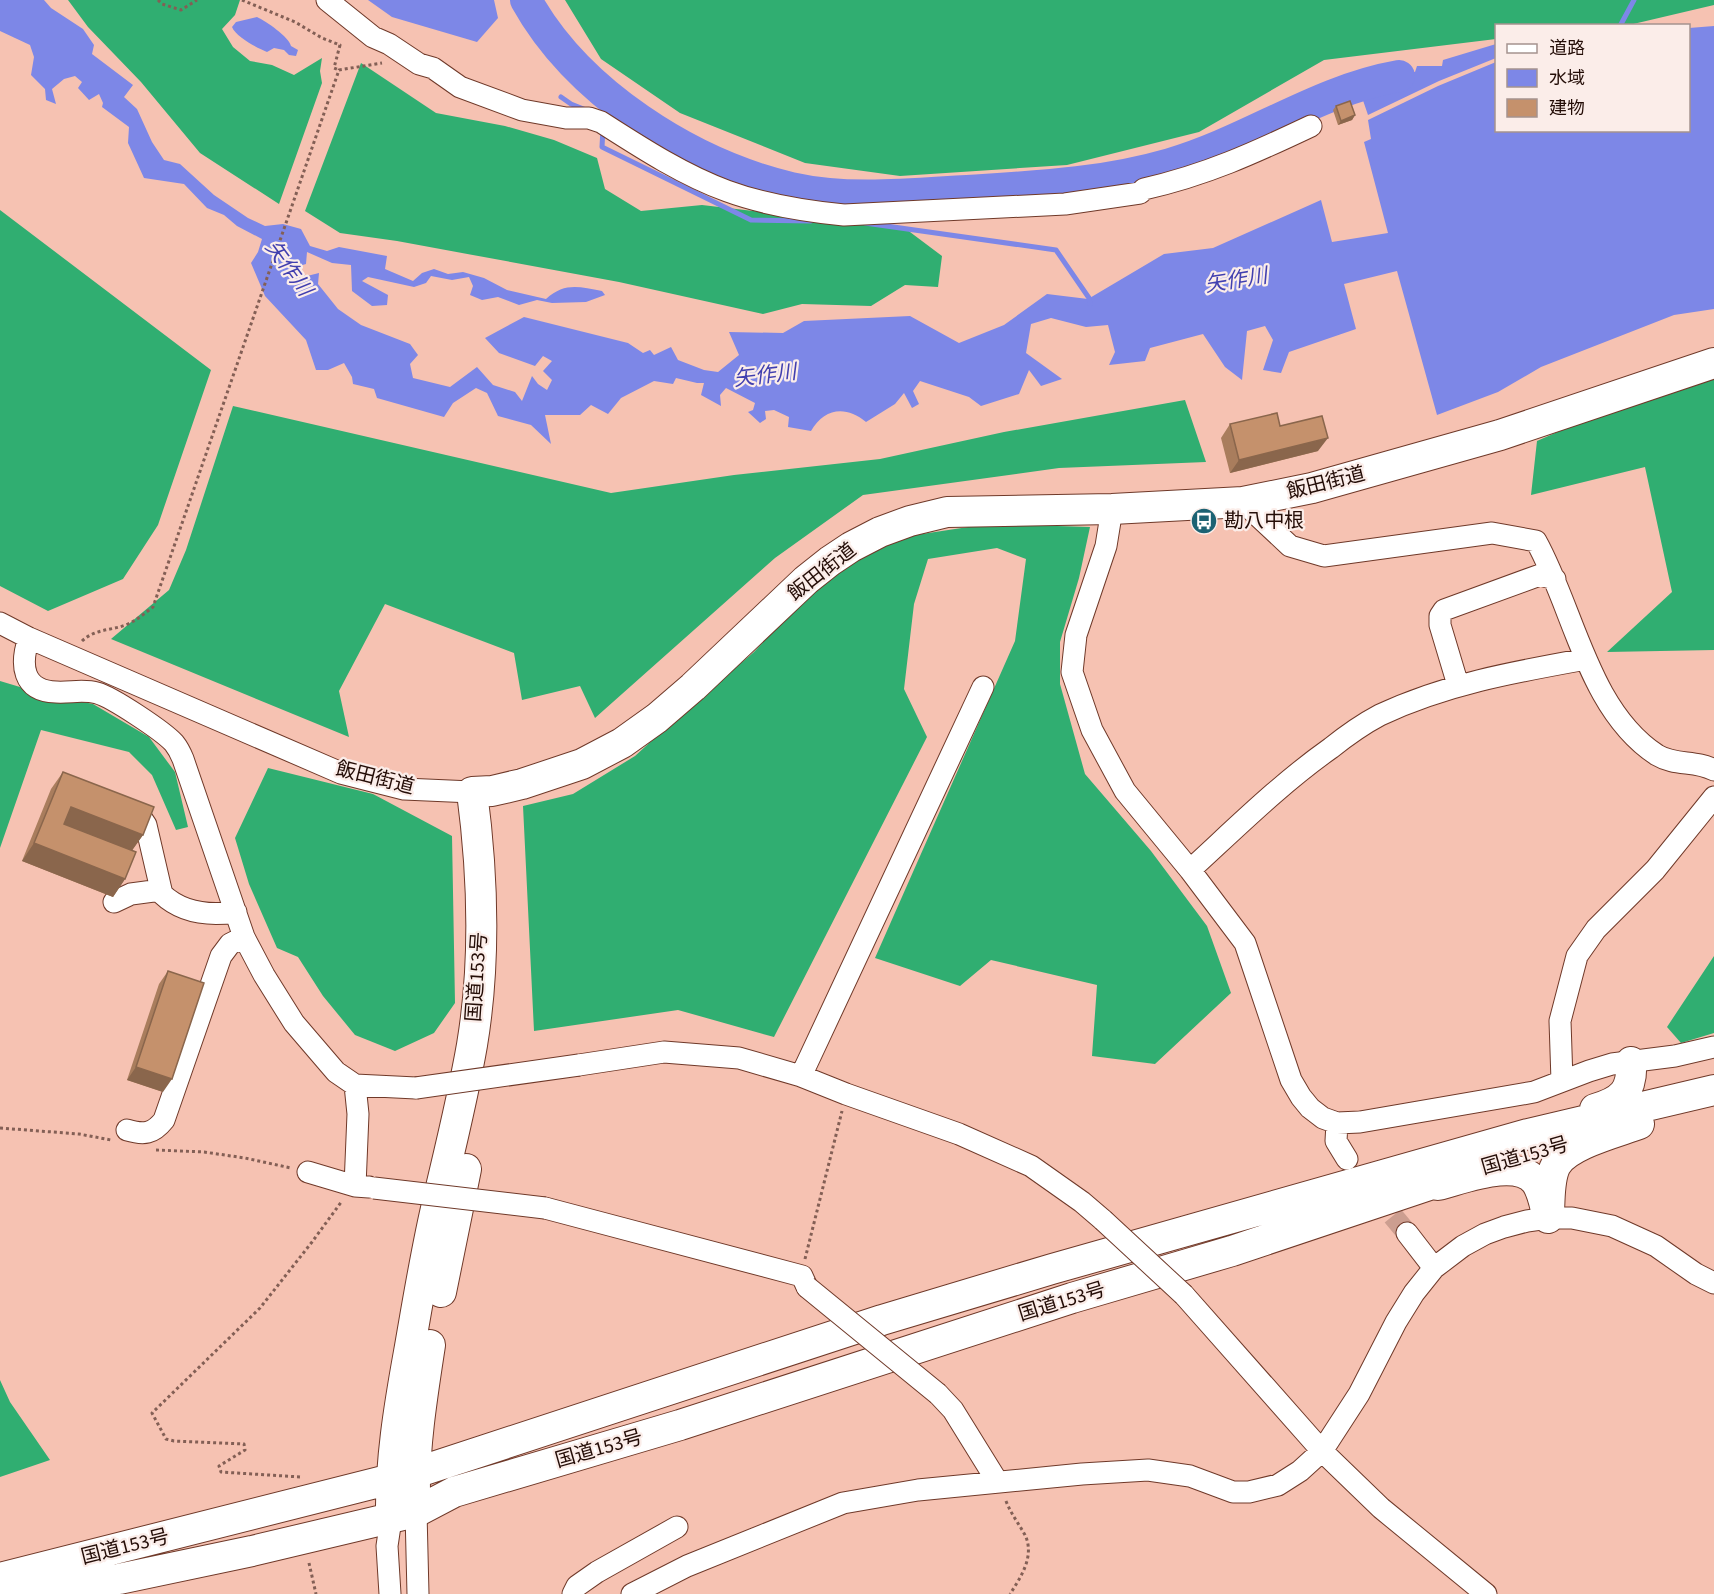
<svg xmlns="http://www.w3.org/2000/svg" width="1714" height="1594" font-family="'Source Sans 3','Noto Sans JP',sans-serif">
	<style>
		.forest { fill: #30ae71 }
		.water { fill: #7d87e7 }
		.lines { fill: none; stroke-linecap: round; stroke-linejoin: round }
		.stream { stroke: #7d87e7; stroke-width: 5 }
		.river { stroke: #7d87e7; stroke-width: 32 }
		.minor-tunnel { stroke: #cc9e90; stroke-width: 21; stroke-dasharray: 21 10; stroke-linecap: butt }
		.minor-casing { stroke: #6f3929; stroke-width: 23 }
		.highway-casing { stroke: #6f3929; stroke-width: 32 }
		.path { stroke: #835f55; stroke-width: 3; stroke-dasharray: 3 3; stroke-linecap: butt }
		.minor { stroke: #fff; stroke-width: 21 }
		.highway { stroke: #fff; stroke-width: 30 }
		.minor-bridge-casing { stroke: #6f3929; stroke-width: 23; stroke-linecap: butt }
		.minor-bridge { stroke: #fff; stroke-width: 21 }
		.wall { fill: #a97d5d }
		.shaded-wall { fill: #8a664c }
		.building { fill: #c5916c; stroke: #8a664c; stroke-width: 1.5 }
		.labels { text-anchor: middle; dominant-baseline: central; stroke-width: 4.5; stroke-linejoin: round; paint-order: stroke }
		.street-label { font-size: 20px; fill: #240d07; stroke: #fbede9 }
		.poi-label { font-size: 20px; fill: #240d07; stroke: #fbede9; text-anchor: start }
		.water-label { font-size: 21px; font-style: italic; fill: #413faf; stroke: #fbede9 }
	</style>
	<rect width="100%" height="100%" fill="#f6c2b2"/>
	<path class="forest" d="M68,0H240L235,15L222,29L233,47L250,61L272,65L294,75L322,58L320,71L322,83L279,204L200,153L141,82L88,27Z
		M565,0H1714V5L1629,25L1496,26V39L1324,60L1199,132L1067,165L900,176L805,163L680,113L601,59Z
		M361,63L436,113L505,126L554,140L597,158L605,189L641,211L702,205L906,229L942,256L938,287L905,285L871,306L802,304L763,314L619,282L397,241L340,233L305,211Z
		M0,210L211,370L158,525L123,579L48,611L0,586Z
		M1714,363V650L1607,652L1672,592L1645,467L1531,495L1537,441Z
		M1185,400L1206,462L1059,468L863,495L775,558L595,718L580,686L522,700L514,653L385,604L339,691L349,737L111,639L169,590L186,550L233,406L611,493L734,475L880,459L1004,432Z
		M988,524L1090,527L1079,578L1060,642V684L1085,774L1151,851L1207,926L1231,993L1155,1064L1092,1056L1097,985L991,960L960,986L875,958L1015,641L1026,559L997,548L928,559L914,604L904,689L927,737L774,1037L678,1010L534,1031L523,806L573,794L635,756L680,715L754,652L824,576L889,539Z
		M0,681L40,693L93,704L149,737L175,772L188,827L176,830L152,775L129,752L41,730L0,848Z
		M268,768L373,794L452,836L455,1003L434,1033L395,1051L355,1035L323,996L298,957L277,948L249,884L235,838Z
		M1714,956V1033L1681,1043L1667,1027Z
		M0,1380L10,1402L50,1460L0,1477Z"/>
	<path class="water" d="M0,0H44L51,8L83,29L94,45L92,54L133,85L124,97L137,109L152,142L164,160L180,164L214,195L248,218L265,226L283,224L301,229L310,246L327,251L339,247L387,256L385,269L413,281L422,273L434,269L448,274L463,272L484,278L507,290L546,299C565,282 579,287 602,291L605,295L586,302L552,303L537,300L519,305L498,297L482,300L470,295L473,286L469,277L452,280L431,276L426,283L414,287L368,277L362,281L388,295L387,305L372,306L352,291L351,265L332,263L307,252L306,264L299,266V273L307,276L319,273L318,284L338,309L361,325L410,344L418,355L410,364L413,378L450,387L477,367L493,385L515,392L522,401L532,376L538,384L547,390L552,380L543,371L552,361L543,356L535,366L499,353L485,338L524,317L628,343L643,353L650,350L654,355L671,347L678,360L704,370L718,372L739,355L729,332L783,333L804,321L910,316L959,343L1004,325L1047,294L1088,299L1164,254L1213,248L1321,200L1332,242L1388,233L1364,142L1371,139L1368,120L1438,86L1496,62V130H1688L1689,28L1714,26V309L1674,315L1541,367L1498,392L1437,415L1397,271L1344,284L1356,329L1289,352L1281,373L1263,370L1273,340L1265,326L1247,331L1242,380L1225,367L1203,334L1150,348L1145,361L1109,365L1115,352L1108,325L1086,327L1051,318L1031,324L1026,353L1062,379L1041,386L1029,370L1019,394L981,406L969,397L920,381L913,391L919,404L912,408L904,393L895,404L866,422C846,405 824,408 811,431L788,427L789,417L774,410L765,411L766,419L760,423L748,412L753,410L755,403L726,388L720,395L721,406L701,395L704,383H697L676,378L673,384L654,381L621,398L608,414L591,405L580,415H545L551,444L531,425L498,416L487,393L476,388L453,403L444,417L377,398L374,389L353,384L352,377L344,363L328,370H316L306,340L265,296L251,263L258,252L262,239L237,226L224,215L207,208L184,184L144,178L128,143L129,127L102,107L103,103L99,94L89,100L78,88L82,82L75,76L64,79L52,89L56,104L46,100L45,89L31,75L34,57L30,45L0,31Z
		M368,0H494L498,18L477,42L392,17Z
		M257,17C266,21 289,37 291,46L298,50L296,56L289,55L284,50L274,48L267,52C257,48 236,37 232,27L236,22Z
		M1496,44V58L1439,81L1368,115L1354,74L1369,70L1415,72L1417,66H1442L1443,60Z"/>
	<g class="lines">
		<path class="stream" d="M1620,26L1634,0
			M561,97L571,104L586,110
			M603,128L602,147L751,220L811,221
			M865,223L1056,250L1089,298L1090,304"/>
		<path class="river" d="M526,0C577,92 689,164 791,188C853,202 920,193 983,190C1047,186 1108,182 1170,164C1249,141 1318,90 1399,76"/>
		<path class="minor-tunnel" d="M1373,1192L1407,1233"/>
		<defs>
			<path id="minor" d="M327,0L373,37L389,44L419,64L433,68L460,87L522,110L566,118H589L601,122C640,147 683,175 727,191C765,205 804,211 844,215L1065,204L1140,193L1144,189C1206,175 1254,153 1311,126
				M1243,502L1290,546L1324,556L1492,533L1536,541C1574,609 1588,710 1657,755C1675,766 1696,760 1714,770
				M1112,509L1106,546L1076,635L1072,672L1092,730L1125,791L1190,870L1245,943L1291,1080L1301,1097L1310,1108L1323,1118L1337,1123L1360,1122L1534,1092L1589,1071L1612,1064L1675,1056L1714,1047
				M0,623L29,638L341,773L404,789L472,792
				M29,638C20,664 22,691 56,692C70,693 83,689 97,693C112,697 163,731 174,743C178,748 181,754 183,759L244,937L264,975L294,1023L336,1072L355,1085L416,1088
				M1458,685L1440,625V616L1444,610L1540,575L1555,579
				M127,809L140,816L146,825L162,894C182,913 209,916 236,912
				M1190,870C1236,828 1280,784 1331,748C1346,736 1363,724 1380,715C1446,684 1514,672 1586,659
				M114,902L131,894L161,890
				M579,1065L664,1052L739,1058L801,1076L846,1094L959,1134L1031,1166L1082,1202L1103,1220
				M801,1076L983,687
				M1562,1081L1560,1021L1577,956L1596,929L1655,870L1714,797
				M355,1085L358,1114L355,1186
				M1337,1123L1336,1141L1347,1159
				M127,1130C144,1135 153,1134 164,1120L221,956L230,944L244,937
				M308,1172L355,1186L369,1187
				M545,1208L802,1276L807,1287
				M1407,1233L1434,1268
				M1184,1295L1322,1451L1381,1508L1486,1594
				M938,1394L953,1410L997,1481
				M416,1512L418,1594
				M390,1594L387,1546L391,1519
				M573,1594L577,1586L597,1572L677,1527
				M632,1594L687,1566L843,1503L918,1490L1082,1474L1148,1470L1190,1476L1233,1492H1249L1278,1485L1300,1471L1322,1451L1359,1394L1396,1322L1414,1293L1434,1268L1463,1246L1485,1234L1504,1227L1527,1221L1548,1218H1572L1612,1226L1656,1246L1696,1274L1714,1283"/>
			<path id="highway" d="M1595,1109C1622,1101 1633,1091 1631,1062
				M1438,1185C1463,1179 1517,1157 1536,1182C1543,1192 1545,1207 1548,1218
				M1549,1211C1550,1196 1549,1178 1556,1165C1568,1144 1618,1132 1639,1124
				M441,1292L466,1169
				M415,1491C414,1446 423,1391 430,1345
				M391,1519C390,1462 399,1407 409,1352C418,1301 426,1250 438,1200C450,1149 463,1097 472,1045C486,961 483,875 472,792L492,791L522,784L582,764L622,743L657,718L693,687L806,580L830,561L851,547L880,532L910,521L947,512L1112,509L1243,502L1312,488L1500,435L1714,363
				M0,1578L415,1473L882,1320L1052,1269L1528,1134L1714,1090
				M9,1594L119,1579L252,1551L416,1512L454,1492L680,1425L1072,1298L1232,1251L1456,1176"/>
		</defs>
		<use href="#minor" class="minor-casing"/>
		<use href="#highway" class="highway-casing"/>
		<path class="path" d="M158,0L162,4L181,10L197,0
			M242,0L295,22L322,38L340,45L334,68L339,70
			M82,641C96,628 112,631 128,624C137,620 145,613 153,607L339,70L382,63
			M0,1128L79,1134L111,1140
			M156,1150L204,1152L245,1158L291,1168
			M805,1259L842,1111
			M300,1477L221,1472L219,1466L245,1450L244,1444L174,1441L166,1439L152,1413L260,1308L312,1242L342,1201
			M1006,1501C1011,1514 1019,1524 1025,1535C1035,1556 1021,1577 1010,1594
			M309,1563L316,1594"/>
		<use href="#minor" class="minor"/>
		<use href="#highway" class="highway"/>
		<defs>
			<path id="minor-bridge" d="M416,1088L579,1065
				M374,1188L545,1208
				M1103,1220L1184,1295
				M807,1287L938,1394"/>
		</defs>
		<use href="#minor-bridge" class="minor-bridge-casing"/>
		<use href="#minor-bridge" class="minor-bridge"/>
	</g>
	<path class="wall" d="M1336,106L1355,115L1352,120L1338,125L1333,110Z
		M1230,424L1280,426L1318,451L1230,473L1221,438Z
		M63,772L143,835L132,850L125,879L113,897L22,861L51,789Z
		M168,971L163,1092L127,1080L159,984Z"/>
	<path class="shaded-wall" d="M1355,115L1352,120L1338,125L1341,121Z
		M1328,438L1318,451L1230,473L1239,460Z
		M71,807L143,835L131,852L59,824Z
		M34,843L125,879L113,897L22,861Z
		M136,1067L172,1079L163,1092L127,1080Z"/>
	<path class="building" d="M1350,101L1355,115L1341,121L1336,106Z
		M1277,413L1280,426L1322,416L1328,438L1239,460L1230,424Z
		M63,772L154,807L143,835L71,807L64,824L136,852L125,879L34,843Z
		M168,971L204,983L172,1079L136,1067Z"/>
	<defs>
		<symbol id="bus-disc" viewBox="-11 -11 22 22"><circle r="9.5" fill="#1c6273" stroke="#fbede9"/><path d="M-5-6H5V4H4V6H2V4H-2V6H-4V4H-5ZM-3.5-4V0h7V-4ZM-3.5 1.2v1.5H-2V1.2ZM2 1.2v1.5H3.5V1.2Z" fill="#fff"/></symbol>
	</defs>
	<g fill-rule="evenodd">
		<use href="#bus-disc" x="1189" y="506" width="30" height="30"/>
	</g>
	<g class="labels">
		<g class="street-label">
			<text transform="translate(1326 483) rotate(-14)">飯田街道</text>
			<text transform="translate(822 572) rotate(-38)">飯田街道</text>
			<text transform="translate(375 778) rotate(14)">飯田街道</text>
			<text transform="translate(477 977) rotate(-86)">国道153号</text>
			<text transform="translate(1525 1156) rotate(-16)">国道153号</text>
			<text transform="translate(1062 1302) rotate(-17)">国道153号</text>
			<text transform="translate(599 1449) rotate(-16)">国道153号</text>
			<text transform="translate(125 1547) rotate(-14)">国道153号</text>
		</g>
		<g class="poi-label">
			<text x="1224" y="521">勘八中根</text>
		</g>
		<g class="water-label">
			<text transform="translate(289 268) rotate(54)">矢作川</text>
			<text transform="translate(1236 280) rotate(-9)">矢作川</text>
			<text transform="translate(765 375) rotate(-7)">矢作川</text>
		</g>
	</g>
	<rect x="1495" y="24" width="195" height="108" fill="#fbede9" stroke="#a5938f" stroke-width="1.5"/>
	<rect x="1507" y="44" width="30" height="9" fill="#ffffff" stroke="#a5938f" stroke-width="1.5"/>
	<text x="1549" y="54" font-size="18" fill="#240d07">道路</text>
	<rect x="1507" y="69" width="30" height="18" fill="#7d87e7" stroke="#a5938f" stroke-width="1.5"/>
	<text x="1549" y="84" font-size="18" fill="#240d07">水域</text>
	<rect x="1507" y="99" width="30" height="18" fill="#c5916c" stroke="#a5938f" stroke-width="1.5"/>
	<text x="1549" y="114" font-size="18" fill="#240d07">建物</text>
</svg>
